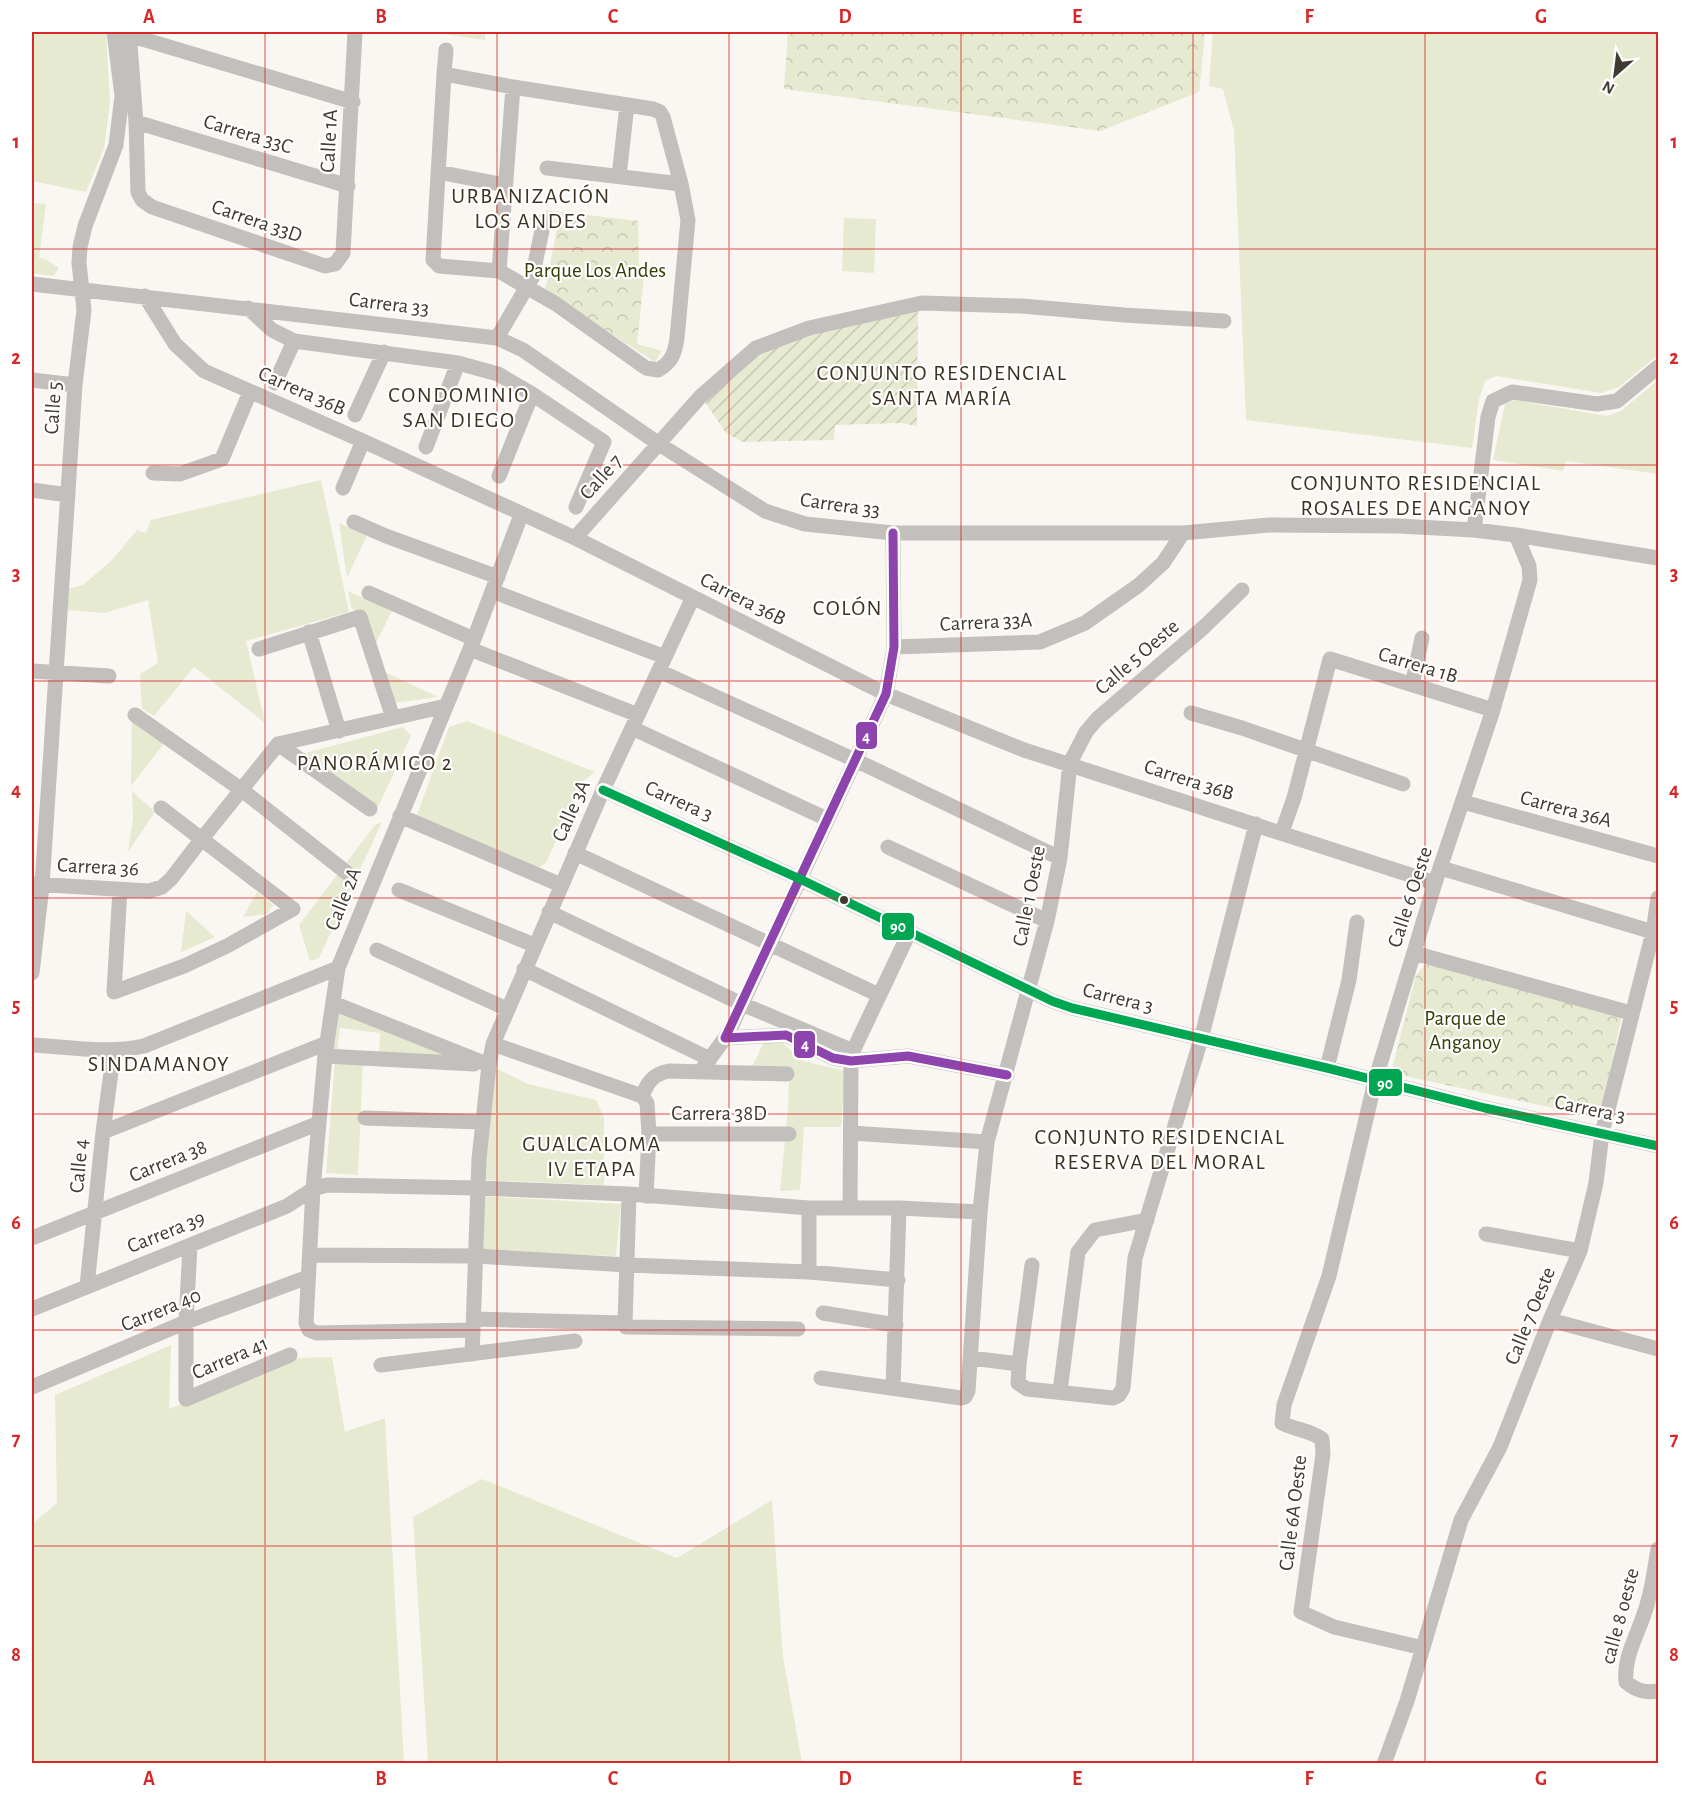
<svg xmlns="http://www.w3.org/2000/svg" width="1690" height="1795" font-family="'Alegreya Sans',sans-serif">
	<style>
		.grass { fill: #e5ead0 }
		.park { fill: url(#park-crowns) }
		.garden { fill: url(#garden-furrows) }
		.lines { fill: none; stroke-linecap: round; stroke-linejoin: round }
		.minor { stroke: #c2bfbc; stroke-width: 15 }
		.bus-1-casing { stroke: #fff; stroke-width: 14 }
		.bus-2-casing { stroke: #fff; stroke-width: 14 }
		.bus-1 { stroke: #8e44ad; stroke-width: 9 }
		.bus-2 { stroke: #00a651; stroke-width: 9 }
		.grid { fill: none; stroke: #d62828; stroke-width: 1.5; stroke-opacity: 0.55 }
		.bus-dot { fill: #403a32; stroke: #fff; stroke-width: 2 }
		.labels { text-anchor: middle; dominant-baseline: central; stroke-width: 4.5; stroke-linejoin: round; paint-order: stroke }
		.street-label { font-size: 21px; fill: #403a32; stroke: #fff }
		.park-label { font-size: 21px; fill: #353f05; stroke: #fff }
		.neighbourhood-label { font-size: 22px; letter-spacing: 1.5px; fill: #3e3221; stroke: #fff }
		.line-badge { stroke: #fff; stroke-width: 2 }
		.badge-label { font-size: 16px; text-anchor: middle; font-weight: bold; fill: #fff }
		.neatline { fill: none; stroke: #d62828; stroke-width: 2 }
		.grid-label { font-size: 20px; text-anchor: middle; font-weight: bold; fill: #d62828 }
	</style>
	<defs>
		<pattern id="park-crowns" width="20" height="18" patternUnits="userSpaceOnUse" patternTransform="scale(1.5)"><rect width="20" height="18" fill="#e5ead0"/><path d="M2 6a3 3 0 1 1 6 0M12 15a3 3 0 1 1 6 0" fill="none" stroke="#c6c9b3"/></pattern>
		<pattern id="garden-furrows" width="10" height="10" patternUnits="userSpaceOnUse" patternTransform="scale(1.5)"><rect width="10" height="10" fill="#e5ead0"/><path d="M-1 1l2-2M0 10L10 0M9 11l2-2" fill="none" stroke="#c6c9b3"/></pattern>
	</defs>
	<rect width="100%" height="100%" fill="#faf7f2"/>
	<path class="grass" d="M32,32H106L110,102L104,148L86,192L32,181Z
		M430,32H485V40Z
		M1213,32H1658V355L1619,387L1601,393L1496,376L1485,381L1479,399L1472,448L1246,420L1234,131L1223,89L1209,86Z
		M32,203L46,204L39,258L45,259L59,268L53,276L32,273Z
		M844,218L876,219L874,273L842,271Z
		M1658,380V474L1566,461L1563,471L1493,460L1505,404L1514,400L1607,416L1621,411Z
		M321,480L349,612L246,641L265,723L194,667L154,716L142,709L140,674L158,663L148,600L104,613L66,610L68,589L83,585L112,560L137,530L146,533L151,520Z
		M339,523L367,535L347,578Z
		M348,591L392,611L370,655L358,615L351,607Z
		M374,667L438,697L386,704Z
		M132,716L165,742L131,786Z
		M467,721L595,772L582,782L546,863L535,869L415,820L449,727Z
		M403,727L411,736L378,807L356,796L302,754Z
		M132,791L155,812L128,852L133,818Z
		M382,822L319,958L310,961L299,925L375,825Z
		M257,892L273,905L267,914L243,917Z
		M186,911L215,937L181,952Z
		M335,1007L466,1059L379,1055L380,1033L340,1028L337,1052L329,1054Z
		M764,1042L783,1043L803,1061L845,1071L841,1127H804L800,1190L780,1191L788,1109L789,1076L752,1067Z
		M335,1060L363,1061L358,1175L326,1173Z
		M489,1065L528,1084L596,1100L604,1118V1185L482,1180Z
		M481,1196L621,1204L616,1256L480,1251Z
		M171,1345L169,1409L295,1358L332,1357L345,1432L385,1418L404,1763L32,1764V1524L57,1503L55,1395Z
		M482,1479L677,1558L772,1500L783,1657L802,1763H428L413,1517Z"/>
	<path class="park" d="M788,32H1205L1199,92L1100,131L784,89Z
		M546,210L638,221L639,265L645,267L637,344L662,351L655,362L545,291L558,223L546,222Z
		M1429,960L1622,1016L1599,1118L1391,1073L1416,975Z"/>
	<path class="garden" d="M918,309L917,426L901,423L835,425L834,440L743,442L726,433L705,402L756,353L782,341Z"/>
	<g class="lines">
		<path class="minor" d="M129,32L136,122L138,192L142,200L152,207L325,266L335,264L343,253L355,32
			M129,35L353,102
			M444,74L513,87L653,109L660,112L663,117L681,184L688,220L677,338C675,353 672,362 658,370L646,368L556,304L499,271L439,266L433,260L444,74L446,50
			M136,122L348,186
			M547,168L681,184
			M438,172L505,185
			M619,176L627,105
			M499,271L513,87
			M32,284L497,338L523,350L659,444L765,511L805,524L893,533H1183L1269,525L1398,526L1474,530L1516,535L1658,558
			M145,296L175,344L204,371L363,441L575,538L886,694L1024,750L1435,883
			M248,308L272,330L294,341L458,363L498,374L532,394L604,442L576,507
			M497,338L532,278L544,221
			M32,380L75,385
			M275,383L294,341
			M355,415L384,352
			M426,447L458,363
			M153,473L180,474L222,459L250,392
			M499,476L532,394
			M343,488L363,441
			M32,490L68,495
			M354,522L386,536L498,577
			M1474,530L1488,417L1493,401L1512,392L1597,404L1617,401L1658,367
			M575,538L700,397L756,348L809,328L922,303L1022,306L1124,315L1224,321
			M492,591L665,657
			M369,593L474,639
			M309,632L339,731
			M894,647L1040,642L1085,623L1139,585L1163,563L1183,533
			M259,649L360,617L393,718
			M470,649L638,715
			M32,671L109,676
			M659,671L855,760L1060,858
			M1412,685L1422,638
			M1191,713L1242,728L1403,784
			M135,715L242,790L347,873
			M632,728L827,819
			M278,744L370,809
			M603,790L800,879L1052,1001L1072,1008L1327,1068L1485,1108L1658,1146
			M1463,802L1658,856
			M400,816L561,885
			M1282,832L1294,798L1330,659L1493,710
			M888,847L1047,921
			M575,853L879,995
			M1441,868L1653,932
			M32,884L149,891L162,887L171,879L201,840L278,744L446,706
			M120,889L114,992L184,966L227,946L293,909L161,808
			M399,890L534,945
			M549,912L742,1004L853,1051
			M377,950L507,1009
			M1414,953L1631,1013
			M524,969L710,1059
			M32,973L42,886L75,385L84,310L79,263L80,247L85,226L116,145L122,96L114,32
			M333,1003L489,1065
			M725,1038L786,1035L833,1058L851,1061L908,1056L1007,1075
			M493,1044L642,1096
			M32,1045C68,1047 107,1054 144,1046L338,968
			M325,1056L474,1064
			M1327,1068L1349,980L1357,922
			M700,1072L725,1038L732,1025L886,694L894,647L893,533
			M642,1096C648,1082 653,1074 669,1071L787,1074
			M642,1096L647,1103L649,1134L646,1196
			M365,1118L482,1122
			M103,1132L327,1043
			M851,1133L987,1142
			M649,1134H789
			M629,1194L625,1323L626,1327L798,1329
			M809,1208V1272
			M850,1208L851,1061L853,1051L909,933
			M1486,1234L1580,1251
			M32,1238L319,1123
			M190,1246L186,1322V1399L290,1355
			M310,1255L475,1256L628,1265L809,1272L898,1280
			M87,1286L103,1132L114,1050
			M32,1309L287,1206L313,1189L327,1185L477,1188L629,1194L809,1208H899L980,1212
			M823,1313L896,1325
			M474,1319L625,1323
			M1550,1320L1658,1349
			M473,1330L479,1159L489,1065L493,1044L603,790L693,597
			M472,1354L473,1330L317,1333L309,1330L306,1323L313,1189L325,1056L338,968L474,639L521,515
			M971,1358L1019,1364L1018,1383L1027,1389L1113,1398L1119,1395L1123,1388L1135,1258L1201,1039L1256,824
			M1019,1364L1032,1265
			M381,1365L575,1341
			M821,1378L961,1398L965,1397L968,1391L980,1212L987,1142L1047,921L1060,858L1070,763L1086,732L1097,719L1204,627L1242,590
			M32,1387L186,1322L308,1277
			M893,1388L899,1208
			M1060,1391L1078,1252L1095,1230L1147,1220
			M1658,1549C1655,1566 1653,1584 1648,1601C1642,1628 1623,1654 1626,1682C1637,1691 1645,1693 1658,1691
			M1423,1648L1334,1627L1301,1612L1323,1454L1322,1439C1310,1430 1295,1430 1282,1423L1284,1405L1329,1276L1375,1081L1435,883L1493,710L1530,580L1529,566L1516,535
			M1384,1764L1407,1701L1461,1520L1500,1447L1550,1320L1580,1251L1596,1183L1602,1133L1653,932L1658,898"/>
		<defs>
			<path id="bus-1" d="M893,533L894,647L886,694L725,1038L786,1035L833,1058L851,1061L908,1056L1007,1075"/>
			<path id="bus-2" d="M603,790L800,879L1052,1001L1072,1008L1327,1068L1485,1108L1658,1146"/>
		</defs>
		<use href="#bus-1" class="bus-1-casing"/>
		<use href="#bus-2" class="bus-2-casing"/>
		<use href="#bus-1" class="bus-1"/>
		<use href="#bus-2" class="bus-2"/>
	</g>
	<path class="grid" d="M265,32V1764M497,32V1764M729,32V1764M961,32V1764M1193,32V1764M1425,32V1764M32,249H1658M32,465H1658M32,681H1658M32,898H1658M32,1114H1658M32,1330H1658M32,1546H1658"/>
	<circle class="bus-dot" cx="844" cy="900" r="5"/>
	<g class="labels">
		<g class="street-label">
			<text transform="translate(248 134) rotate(17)">Carrera 33C</text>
			<text transform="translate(329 141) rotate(-87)">Calle 1A</text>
			<text transform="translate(257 221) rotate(19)">Carrera 33D</text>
			<text transform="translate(389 304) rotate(7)">Carrera 33</text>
			<text transform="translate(302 391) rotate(24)">Carrera 36B</text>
			<text transform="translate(53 408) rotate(-86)">Calle 5</text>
			<text transform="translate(601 477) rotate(-48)">Calle 7</text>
			<text transform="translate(840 505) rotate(8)">Carrera 33</text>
			<text transform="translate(743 599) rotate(27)">Carrera 36B</text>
			<text transform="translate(986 622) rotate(-3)">Carrera 33A</text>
			<text transform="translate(1137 657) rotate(-41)">Calle 5 Oeste</text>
			<text transform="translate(1418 665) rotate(17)">Carrera 1B</text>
			<text transform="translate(1189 780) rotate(18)">Carrera 36B</text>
			<text transform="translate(679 801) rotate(24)">Carrera 3</text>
			<text transform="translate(1566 809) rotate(15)">Carrera 36A</text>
			<text transform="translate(571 811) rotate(-66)">Calle 3A</text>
			<text transform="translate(98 867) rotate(3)">Carrera 36</text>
			<text transform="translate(1029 896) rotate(-79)">Calle 1 Oeste</text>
			<text transform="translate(1410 897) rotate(-72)">Calle 6 Oeste</text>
			<text transform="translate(343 899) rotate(-68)">Calle 2A</text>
			<text transform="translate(1118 998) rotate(14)">Carrera 3</text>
			<text transform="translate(1590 1109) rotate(12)">Carrera 3</text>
			<text x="719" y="1113">Carrera 38D</text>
			<text transform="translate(168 1161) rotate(-22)">Carrera 38</text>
			<text transform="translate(79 1166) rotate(-85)">Calle 4</text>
			<text transform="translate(166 1232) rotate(-22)">Carrera 39</text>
			<text transform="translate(161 1310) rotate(-22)">Carrera 40</text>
			<text transform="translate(1530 1316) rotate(-68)">Calle 7 Oeste</text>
			<text transform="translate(230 1358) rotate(-23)">Carrera 41</text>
			<text transform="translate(1293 1513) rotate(-83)">Calle 6A Oeste</text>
			<text transform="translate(1620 1616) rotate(-75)">calle 8 oeste</text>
		</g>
		<g class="park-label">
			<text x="595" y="270">Parque Los Andes</text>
			<text x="1465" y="1018">Parque de<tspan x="1465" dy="24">Anganoy</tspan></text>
		</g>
		<g class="neighbourhood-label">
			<text x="531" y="196">URBANIZACIÓN<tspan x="531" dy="25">LOS ANDES</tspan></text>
			<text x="942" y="373">CONJUNTO RESIDENCIAL<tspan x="942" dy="25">SANTA MARÍA</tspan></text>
			<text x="459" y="395">CONDOMINIO<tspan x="459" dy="25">SAN DIEGO</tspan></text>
			<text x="1416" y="483">CONJUNTO RESIDENCIAL<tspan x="1416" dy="25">ROSALES DE ANGANOY</tspan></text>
			<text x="848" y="608">COLÓN</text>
			<text x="375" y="763">PANORÁMICO 2</text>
			<text x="159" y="1064">SINDAMANOY</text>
			<text x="1160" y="1137">CONJUNTO RESIDENCIAL<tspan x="1160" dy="25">RESERVA DEL MORAL</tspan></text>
			<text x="592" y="1144">GUALCALOMA<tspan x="592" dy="25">IV ETAPA</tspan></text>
		</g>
	</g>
	<g class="line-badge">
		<rect x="855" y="721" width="23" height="29" rx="6" fill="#8e44ad"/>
		<rect x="881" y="912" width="34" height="29" rx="6" fill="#00a651"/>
		<rect x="793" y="1030" width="23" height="29" rx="6" fill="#8e44ad"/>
		<rect x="1368" y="1068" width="35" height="29" rx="6" fill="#00a651"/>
	</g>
	<g class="badge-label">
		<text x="866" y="742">4</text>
		<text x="898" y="932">90</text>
		<text x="805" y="1050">4</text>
		<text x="1385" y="1089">90</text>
	</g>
	<rect width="1690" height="1795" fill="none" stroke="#ffffff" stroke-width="66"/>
	<g transform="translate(1615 75) rotate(208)" stroke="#ffffff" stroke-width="4.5" paint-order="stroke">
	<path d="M0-4.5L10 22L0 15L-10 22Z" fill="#403a32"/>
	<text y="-9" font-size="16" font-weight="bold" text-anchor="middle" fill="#403a32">N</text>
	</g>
	<rect x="33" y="33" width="1624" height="1729" class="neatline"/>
	<g class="grid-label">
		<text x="149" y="23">A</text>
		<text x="381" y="23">B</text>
		<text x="613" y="23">C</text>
		<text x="845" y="23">D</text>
		<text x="1077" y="23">E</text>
		<text x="1309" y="23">F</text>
		<text x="1541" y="23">G</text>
		<text x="16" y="148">1</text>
		<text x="1674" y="148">1</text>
		<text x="16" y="364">2</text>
		<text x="1674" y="364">2</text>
		<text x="16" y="580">3</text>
		<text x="1674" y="580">3</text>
		<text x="16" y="796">4</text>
		<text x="1674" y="796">4</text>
		<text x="16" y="1012">5</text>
		<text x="1674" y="1012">5</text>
		<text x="16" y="1229">6</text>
		<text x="1674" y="1229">6</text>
		<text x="16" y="1445">7</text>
		<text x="1674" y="1445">7</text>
		<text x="16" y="1661">8</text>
		<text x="1674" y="1661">8</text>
		<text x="149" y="1785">A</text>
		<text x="381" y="1785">B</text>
		<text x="613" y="1785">C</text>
		<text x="845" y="1785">D</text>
		<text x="1077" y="1785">E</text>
		<text x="1309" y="1785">F</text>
		<text x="1541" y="1785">G</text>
	</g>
</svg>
